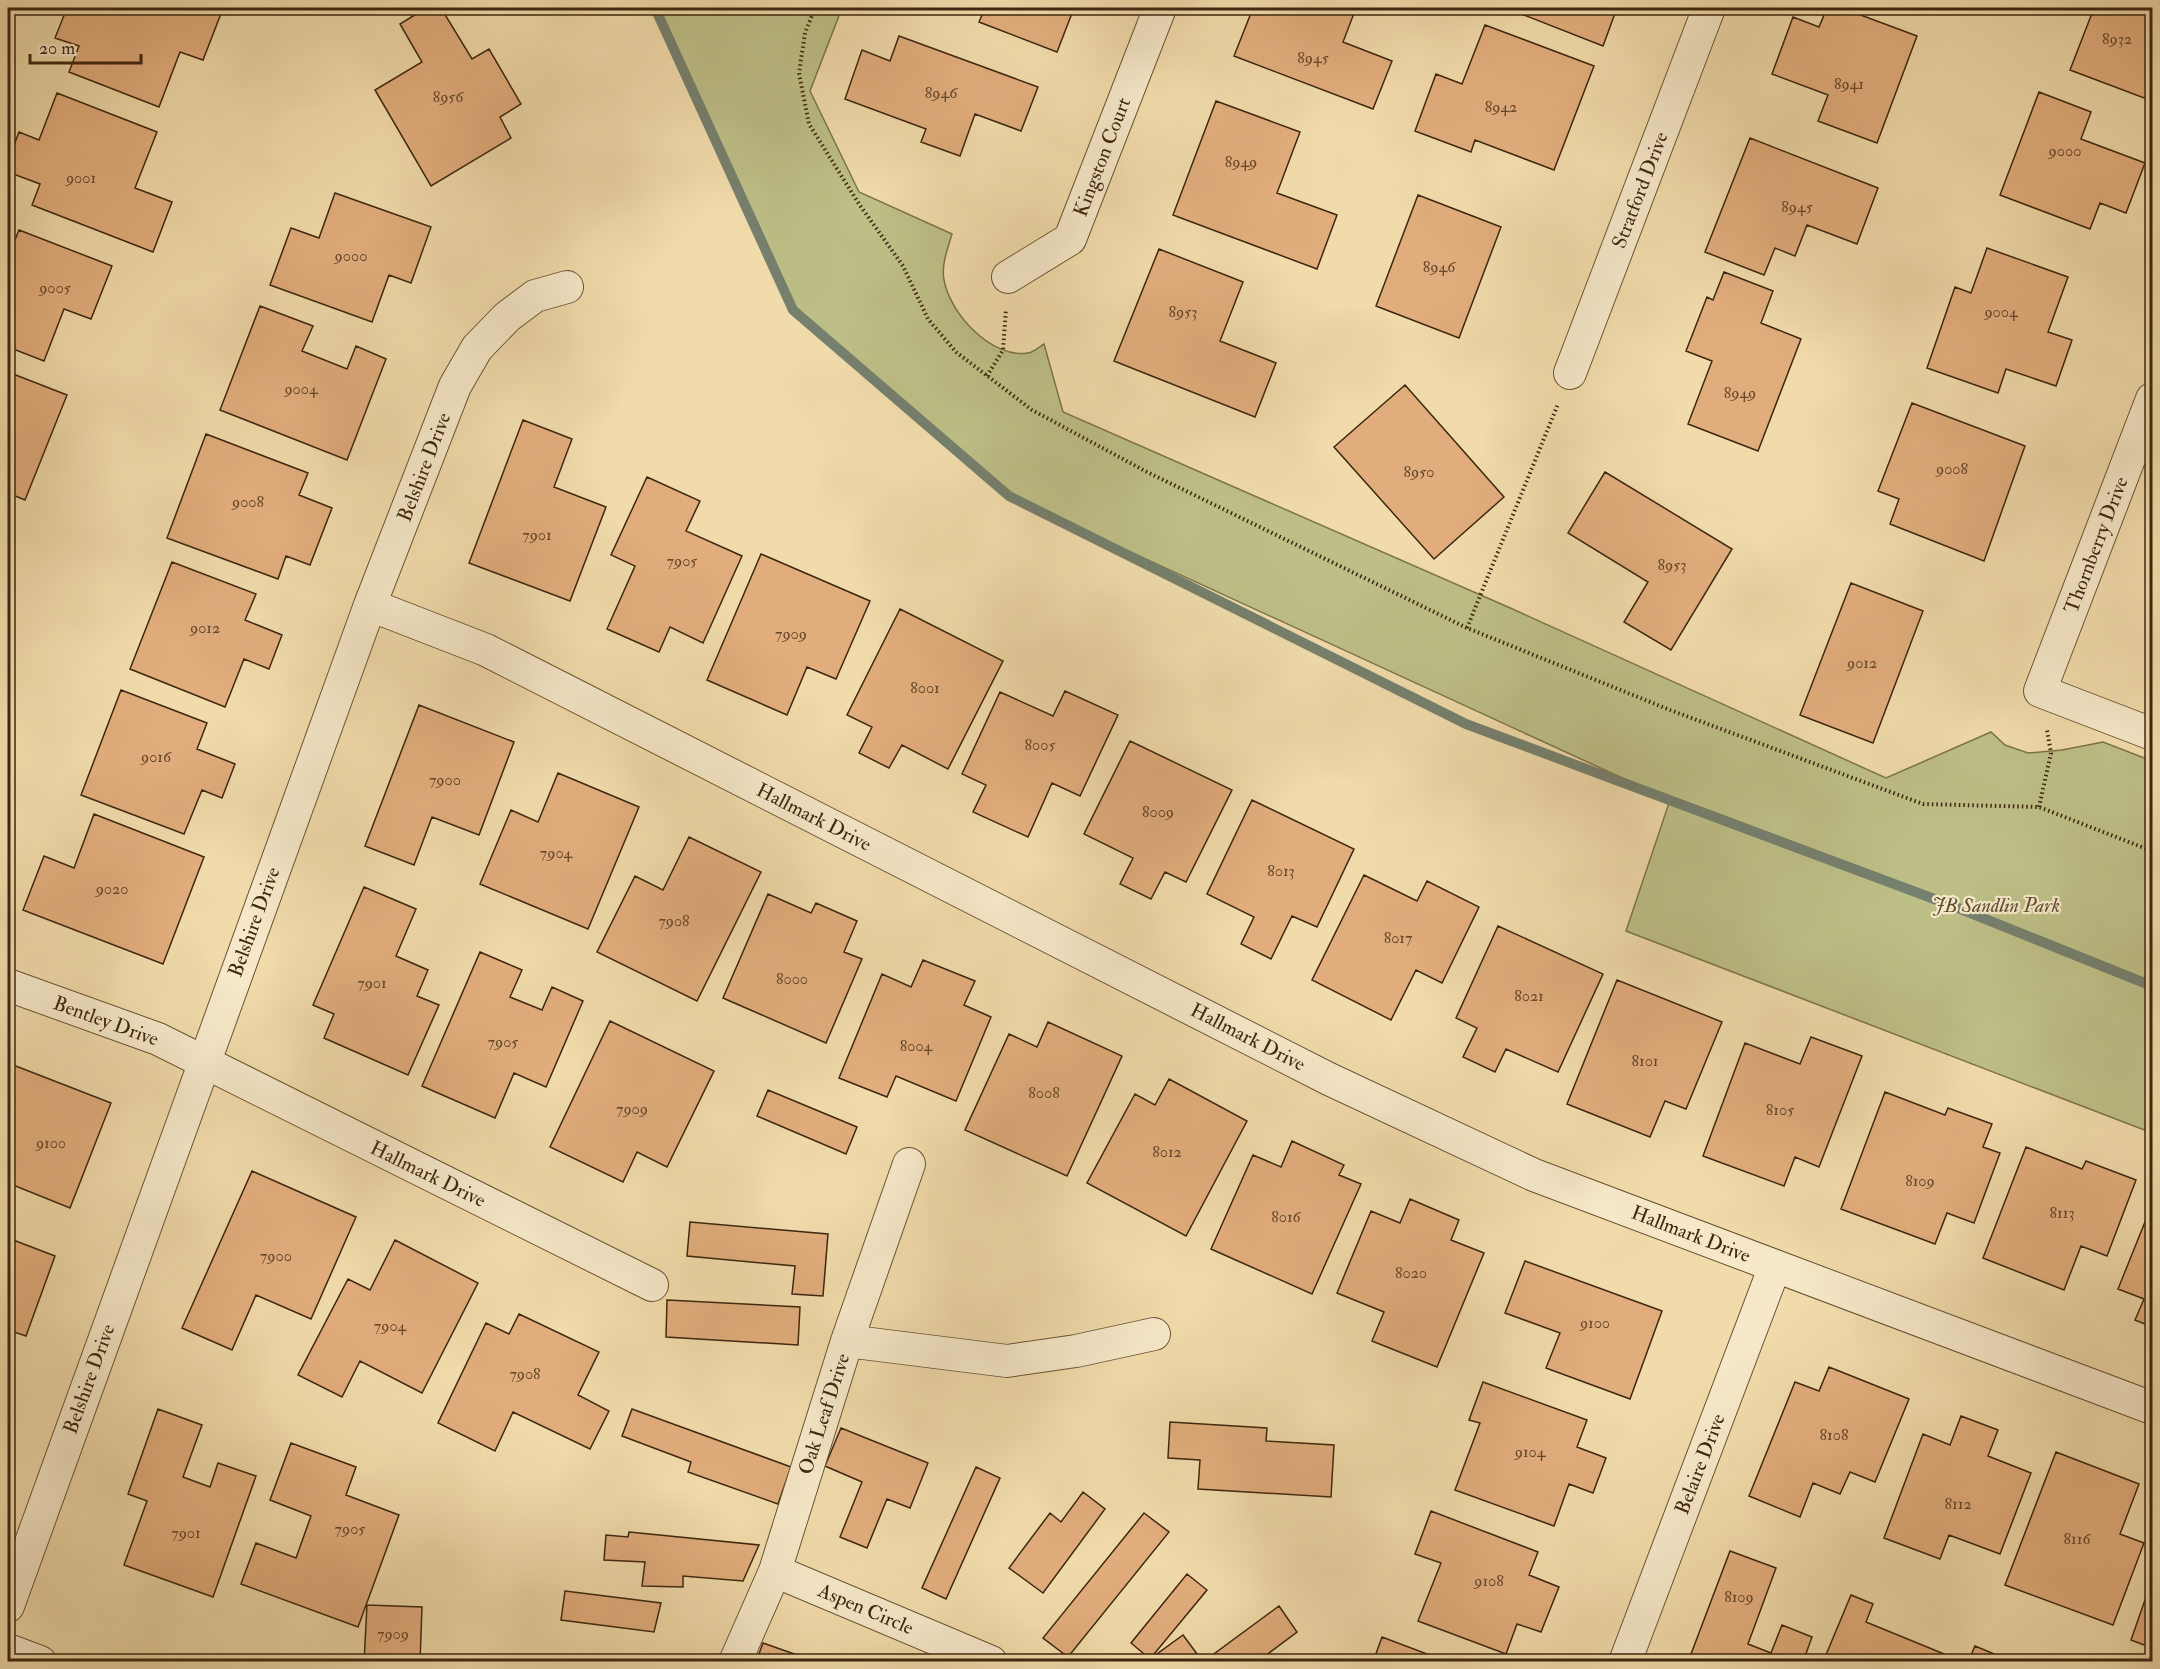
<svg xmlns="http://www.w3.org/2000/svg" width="2160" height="1669" font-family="'IM FELL Double Pica',serif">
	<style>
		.green { fill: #bdbf86; stroke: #7d734b; stroke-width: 1.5 }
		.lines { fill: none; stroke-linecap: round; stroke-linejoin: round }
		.stream { stroke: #75806e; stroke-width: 10 }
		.building { fill: #e2ad7d; stroke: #3d2710; stroke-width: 1.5 }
		.street-casing { stroke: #6a5436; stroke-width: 34 }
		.path { stroke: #3d2710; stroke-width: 4; stroke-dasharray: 1.5 3; stroke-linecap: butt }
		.street { stroke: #f6e8c8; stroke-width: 32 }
		.labels { text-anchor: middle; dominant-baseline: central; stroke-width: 4.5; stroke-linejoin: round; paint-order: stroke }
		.number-label { font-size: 16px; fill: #66482b }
		.street-label { font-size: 20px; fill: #3d2710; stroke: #f6e8c8 }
		.park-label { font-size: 20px; font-style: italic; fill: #5d4d2e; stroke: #f6e8c8 }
	</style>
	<rect width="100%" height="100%" fill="#f1dbaa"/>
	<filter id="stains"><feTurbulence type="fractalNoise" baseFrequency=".00333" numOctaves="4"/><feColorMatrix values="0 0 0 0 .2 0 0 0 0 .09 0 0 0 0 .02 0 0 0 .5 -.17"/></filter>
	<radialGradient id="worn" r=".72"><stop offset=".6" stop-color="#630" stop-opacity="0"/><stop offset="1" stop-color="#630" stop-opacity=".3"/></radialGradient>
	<path class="green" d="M654,8H842L810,91L859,192L952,234C948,248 941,265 944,280C950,314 992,359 1028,353C1034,352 1039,347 1044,344L1063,412L1508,607L1886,778L1991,732L2005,745L2028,753L2062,750L2103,742L2152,761V1133L1626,931L1670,800L1009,496L793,310Z"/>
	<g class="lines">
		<path class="stream" d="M655,8L793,310L1009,496L1466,724L1953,906L2152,986"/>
	</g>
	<path class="building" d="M67,8H212L222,11L203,60L180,52L159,107L69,72L79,46L55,38Z
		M426,8H441L472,59L489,49L521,104L500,117L511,138L431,186L375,90L422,62L400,24Z
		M985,8H1074L1057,52L979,22Z
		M1253,8H1356L1343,42L1392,61L1373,109L1234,56Z
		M1506,8H1617L1603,46Z
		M1827,8H1842L1917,36L1877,143L1818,121L1828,95L1772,74L1793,17L1819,27Z
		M2094,8H2152V101L2070,70Z
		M1485,25L1594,66L1554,170L1475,140L1471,152L1415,131L1436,74L1462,84Z
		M899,36L1038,87L1021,131L975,114L960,156L921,142L926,129L845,99L862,50L890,61Z
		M2039,92L2091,112L2081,139L2145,163L2126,213L2100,203L2090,229L2000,195Z
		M57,93L157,132L135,188L172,202L153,252L32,205L40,184L8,172V161L19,132L39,140Z
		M1216,101L1300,132L1277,193L1337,215L1317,269L1173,215Z
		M1750,138L1878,188L1857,244L1807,225L1795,256L1775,248L1764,275L1705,252Z
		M335,193L431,227L411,283L389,275L372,322L270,285L291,228L319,238Z
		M1418,195L1501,227L1459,338L1376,306Z
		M19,230L112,266L91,319L64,309L44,361L8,347V257Z
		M1987,248L2068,277L2048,332L2072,340L2056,386L2006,369L1998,393L1927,368L1955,287L1971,293Z
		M1159,249L1243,282L1220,341L1276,363L1255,417L1114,361Z
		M1724,272L1773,291L1761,323L1801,339L1758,451L1688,424L1712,361L1686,351L1707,297L1713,300Z
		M260,306L313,326L302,351L347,369L356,346L386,359L347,460L220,410Z
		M8,372L67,395L25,500L8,493Z
		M1405,385L1504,497L1434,559L1334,447Z
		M1912,403L2025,446L1984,561L1890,524L1899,499L1878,491Z
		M523,420L572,439L554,487L606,507L570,601L469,563Z
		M206,434L308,473L299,495L332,508L310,565L286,556L278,579L167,538Z
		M1605,472L1732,549L1671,650L1624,622L1648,582L1568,533Z
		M647,477L700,501L686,531L742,556L703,643L670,627L659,652L607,629L635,566L611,555Z
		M761,554L870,601L836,679L807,667L787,715L707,680Z
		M172,562L256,594L245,620L282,635L269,669L244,659L225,707L130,669Z
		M1851,583L1923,611L1873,743L1800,715Z
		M900,609L1003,661L948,769L902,745L889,768L859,753L872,727L847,715Z
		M121,690L207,723L197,749L235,764L222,798L202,790L184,834L81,795Z
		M1065,691L1118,715L1080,796L1052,783L1028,837L973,812L986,785L962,774L1000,692L1053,716Z
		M419,705L514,742L479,835L432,817L414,865L365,846Z
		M1130,741L1232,790L1186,882L1165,872L1151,899L1120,884L1133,858L1084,834Z
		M558,773L639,807L588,929L480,884L511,810L538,822Z
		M1252,800L1354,849L1317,927L1292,916L1271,959L1241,944L1254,917L1207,894Z
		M94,814L204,857L163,964L23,910L44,856L74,868Z
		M689,837L761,872L697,1001L597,952L635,876L663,890Z
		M1364,875L1417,901L1427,881L1479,907L1442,983L1416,970L1391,1020L1312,980Z
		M364,887L416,909L396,956L428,970L417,996L439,1005L408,1075L324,1038L334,1014L313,1005Z
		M768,894L811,913L816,903L857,921L844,952L862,959L826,1043L723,998Z
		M1498,926L1603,974L1558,1072L1506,1049L1495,1072L1463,1057L1477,1028L1456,1018Z
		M480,952L522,970L510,997L542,1010L552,987L583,1001L546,1087L514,1073L495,1118L422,1086Z
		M923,960L975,981L964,1005L991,1017L956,1101L896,1076L887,1097L839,1078L882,974L911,987Z
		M1617,980L1722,1022L1686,1109L1665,1101L1650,1137L1567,1104Z
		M610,1021L714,1071L667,1167L637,1152L623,1182L550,1147Z
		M1048,1022L1122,1056L1067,1176L965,1130L1009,1034L1037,1047Z
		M1811,1037L1862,1056L1819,1167L1795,1157L1784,1186L1703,1156L1745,1043L1800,1064Z
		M8,1063L111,1103L70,1208L8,1183Z
		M1169,1079L1247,1121L1186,1236L1087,1183L1135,1094L1155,1105Z
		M768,1090L857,1127L846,1154L757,1116Z
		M1885,1092L1945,1115L1948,1108L1992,1124L1983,1147L2000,1153L1974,1223L1947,1213L1935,1244L1841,1209Z
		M1292,1141L1344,1165L1339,1175L1361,1184L1312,1294L1211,1249L1253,1155L1281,1167Z
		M2026,1147L2082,1169L2086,1161L2136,1180L2107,1256L2081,1246L2064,1290L1983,1258Z
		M252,1171L356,1217L311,1319L256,1295L232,1350L182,1328Z
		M1410,1199L1459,1220L1451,1240L1484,1253L1437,1367L1372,1341L1384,1312L1337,1293L1371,1211L1400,1223Z
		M2151,1207L2152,1208V1327L2135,1320L2144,1299L2118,1289Z
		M690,1222L828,1234L823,1296L792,1294L795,1266L687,1256Z
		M8,1238L55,1256L26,1336L8,1330Z
		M395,1240L478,1283L422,1393L360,1361L342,1397L298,1375L348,1279L370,1290Z
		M1525,1261L1662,1311L1630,1399L1546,1368L1560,1333L1505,1313Z
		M667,1300L800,1307L798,1345L666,1337Z
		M519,1314L599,1352L578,1395L609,1411L590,1449L513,1412L495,1451L438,1423L486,1323L509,1334Z
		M1829,1367L1909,1399L1875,1482L1850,1472L1840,1494L1813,1483L1800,1517L1749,1496L1795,1382L1819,1391Z
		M1483,1382L1587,1420L1577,1447L1606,1458L1593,1493L1569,1484L1554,1526L1455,1490L1480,1423L1469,1420Z
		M158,1409L202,1425L183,1477L210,1487L218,1463L256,1476L213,1597L124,1565L147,1501L128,1494Z
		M632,1409L791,1467L778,1504L688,1472L691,1462L622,1436Z
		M1961,1416L1998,1430L1988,1456L2031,1473L2000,1554L1949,1535L1940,1559L1884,1538L1923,1434L1950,1445Z
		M1170,1422L1267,1428L1266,1441L1334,1445L1331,1497L1198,1489L1200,1460L1168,1458Z
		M841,1428L928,1463L910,1508L887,1499L867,1548L840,1537L862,1482L825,1466Z
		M291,1443L356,1467L346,1495L399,1515L358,1627L241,1584L256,1543L296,1558L311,1516L270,1500Z
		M2056,1452L2139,1484L2120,1534L2144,1543L2113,1625L2005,1585Z
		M976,1467L1000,1478L946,1599L922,1588Z
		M1083,1492L1105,1509L1043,1593L1009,1568L1050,1513L1061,1522Z
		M1431,1511L1538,1552L1529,1575L1559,1587L1541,1632L1517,1624L1506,1654L1418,1621L1441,1563L1415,1554Z
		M1144,1513L1169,1532L1068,1657L1043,1638Z
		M629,1532L759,1545L743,1581L683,1576V1587L642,1586L645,1562L604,1560L606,1535L628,1537Z
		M1730,1551L1776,1568L1748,1644L1771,1653L1782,1625L1812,1637L1803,1662H1688Z
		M1187,1574L1207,1590L1150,1659L1131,1643Z
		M2152,1580V1648L2131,1640Z
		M565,1591L661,1603L654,1632L561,1620Z
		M1851,1595L1873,1604L1866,1622L1949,1656L1947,1662H1823Z
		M367,1605L422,1607L420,1662H364Z
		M1279,1606L1297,1632L1257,1662H1203Z
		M1183,1635L1203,1662H1162L1157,1654Z
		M1382,1637L1448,1662H1373Z
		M763,1643L800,1656L798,1662H756Z
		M1975,1646L2006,1659V1662H1968Z
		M543,1657L570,1662H543Z"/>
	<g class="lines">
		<defs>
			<path id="street" d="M1008,277L1070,239L1160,8
				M1570,373L1709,8
				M2152,399L2040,691L2152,734
				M370,605L486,650L1329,1079L1534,1175L2152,1408
				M8,985L158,1039L652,1285
				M847,1341L1007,1361L1076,1351L1154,1334
				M775,1571L991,1662
				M8,1606L370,605L455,386L477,348L507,317L535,296L567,287
				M8,1650L40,1662
				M735,1662L775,1571L847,1341L909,1164
				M1625,1662L1775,1266"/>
		</defs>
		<use href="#street" class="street-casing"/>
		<path class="path" d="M815,8L805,33L799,73L809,124L859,204L903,266L928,319L956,352L1032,410L1147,472L1467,628L1670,710L1923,804L2039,807L2152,851
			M987,376L1003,350L1006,309
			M1467,628L1558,404
			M2039,807L2051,753L2047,730"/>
		<use href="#street" class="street"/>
	</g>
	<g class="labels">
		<g class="number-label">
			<text x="2117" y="39">8932</text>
			<text x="1313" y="58">8945</text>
			<text x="1849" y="84">8941</text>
			<text x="941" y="93">8946</text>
			<text x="448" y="97">8956</text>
			<text x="1501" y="107">8942</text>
			<text x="2065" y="151">9000</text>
			<text x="1241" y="162">8949</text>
			<text x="81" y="178">9001</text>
			<text x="1797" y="207">8945</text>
			<text x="351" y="256">9000</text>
			<text x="1439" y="267">8946</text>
			<text x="55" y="288">9005</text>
			<text x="1183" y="312">8953</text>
			<text x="2001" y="312">9004</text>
			<text x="301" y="389">9004</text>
			<text x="1740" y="393">8949</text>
			<text x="1952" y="469">9008</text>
			<text x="1419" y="472">8950</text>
			<text x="248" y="502">9008</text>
			<text x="537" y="535">7901</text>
			<text x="682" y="561">7905</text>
			<text x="1672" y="565">8953</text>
			<text x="205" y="628">9012</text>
			<text x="791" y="634">7909</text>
			<text x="1862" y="663">9012</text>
			<text x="925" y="688">8001</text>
			<text x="1040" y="745">8005</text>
			<text x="156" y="757">9016</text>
			<text x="445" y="780">7900</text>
			<text x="1158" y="812">8009</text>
			<text x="556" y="853">7904</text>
			<text x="1281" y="871">8013</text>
			<text x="112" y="889">9020</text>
			<text x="674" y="921">7908</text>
			<text x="1398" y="938">8017</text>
			<text x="792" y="979">8000</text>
			<text x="372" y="983">7901</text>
			<text x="1529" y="996">8021</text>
			<text x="503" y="1042">7905</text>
			<text x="916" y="1046">8004</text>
			<text x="1645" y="1061">8101</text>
			<text x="1044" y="1093">8008</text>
			<text x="632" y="1109">7909</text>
			<text x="1780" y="1110">8105</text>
			<text x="51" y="1143">9100</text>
			<text x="1167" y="1152">8012</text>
			<text x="1920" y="1181">8109</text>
			<text x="2062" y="1213">8113</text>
			<text x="1286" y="1217">8016</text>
			<text x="276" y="1256">7900</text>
			<text x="1411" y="1273">8020</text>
			<text x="1595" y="1323">9100</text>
			<text x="390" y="1326">7904</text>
			<text x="525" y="1374">7908</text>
			<text x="1834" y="1435">8108</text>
			<text x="1530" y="1452">9104</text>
			<text x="1958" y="1504">8112</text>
			<text x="350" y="1529">7905</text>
			<text x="186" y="1533">7901</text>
			<text x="2077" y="1539">8116</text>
			<text x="1489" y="1581">9108</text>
			<text x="1739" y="1597">8109</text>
			<text x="393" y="1634">7909</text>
		</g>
		<g class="street-label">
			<text transform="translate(1102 157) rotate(-69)">Kingston Court</text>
			<text transform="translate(1640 190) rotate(-69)">Stratford Drive</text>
			<text transform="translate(424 467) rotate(-69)">Belshire Drive</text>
			<text transform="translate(2096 545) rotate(-69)">Thornberry Drive</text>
			<text transform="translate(814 817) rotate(27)">Hallmark Drive</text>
			<text transform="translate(254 922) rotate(-70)">Belshire Drive</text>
			<text transform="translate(106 1021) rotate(20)">Bentley Drive</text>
			<text transform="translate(1248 1037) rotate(27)">Hallmark Drive</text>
			<text transform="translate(428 1174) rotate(26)">Hallmark Drive</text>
			<text transform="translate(1691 1234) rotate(21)">Hallmark Drive</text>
			<text transform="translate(89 1379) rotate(-70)">Belshire Drive</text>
			<text transform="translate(824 1414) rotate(-72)">Oak Leaf Drive</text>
			<text transform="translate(1700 1464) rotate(-69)">Belaire Drive</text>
			<text transform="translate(866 1609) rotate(23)">Aspen Circle</text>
		</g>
		<g class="park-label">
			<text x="1996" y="905">JB Sandlin Park</text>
		</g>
	</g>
	<rect width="2160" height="1669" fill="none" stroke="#f1dbaa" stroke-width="30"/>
	<rect x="9" y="9" width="2142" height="1651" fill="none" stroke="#3d2710" stroke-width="3"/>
	<rect x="15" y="15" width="2130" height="1639" fill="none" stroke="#3d2710" stroke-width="1.5"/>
	<path d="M30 54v9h111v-9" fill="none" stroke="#3d2710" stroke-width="3"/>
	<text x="39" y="54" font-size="18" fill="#3d2710" stroke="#f6e8c8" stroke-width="4.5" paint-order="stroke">20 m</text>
	<rect width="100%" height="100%" filter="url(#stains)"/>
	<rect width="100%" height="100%" fill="url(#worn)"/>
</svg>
